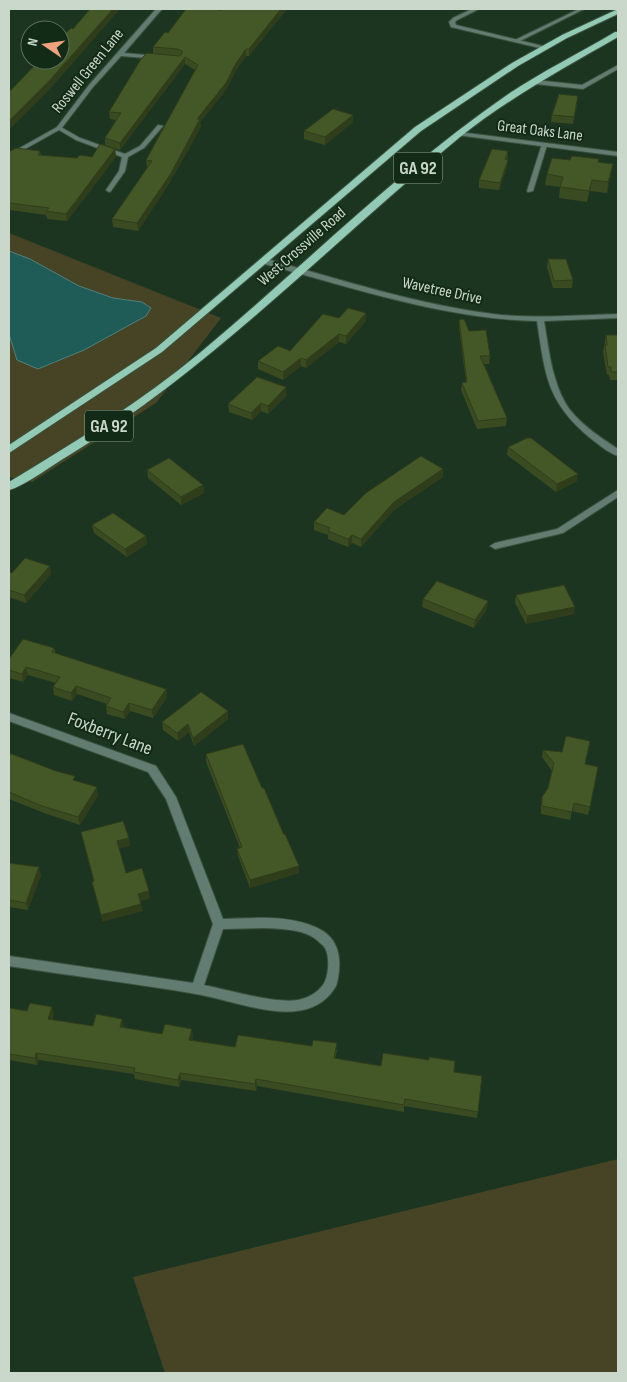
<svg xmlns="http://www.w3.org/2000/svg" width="627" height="1382" font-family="'Sofia Sans Condensed',sans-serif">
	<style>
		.green { fill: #464425 }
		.water { fill: #1f5b57; stroke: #52807a }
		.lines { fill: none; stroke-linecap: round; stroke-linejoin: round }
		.service-casing { stroke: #3b523f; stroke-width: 2 }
		.minor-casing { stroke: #3b523f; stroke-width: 2 }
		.primary-casing { stroke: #3b523f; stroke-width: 2 }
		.service { fill: #627c72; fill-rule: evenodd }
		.minor { fill: #627c72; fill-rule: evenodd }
		.primary { fill: #93cab5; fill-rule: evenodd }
		.wall { fill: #3a4b21 }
		.shaded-wall { fill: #303d1b }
		.building { fill: #445726; stroke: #303d1b }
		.labels { text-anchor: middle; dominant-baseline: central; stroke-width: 4; stroke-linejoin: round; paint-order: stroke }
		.far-street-label { font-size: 16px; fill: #cad8cb; stroke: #122b16 }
		.shield { fill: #122b16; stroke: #93a495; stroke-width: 1 }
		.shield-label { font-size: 18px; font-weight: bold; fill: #cad8cb }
		.street-label { font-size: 19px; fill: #cad8cb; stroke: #122b16 }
	</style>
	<rect width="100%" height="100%" fill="#1c3520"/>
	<path class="green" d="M9,233L221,318L156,403L32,482L9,477Z
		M618,1159V1373H165L133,1277Z"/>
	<path class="water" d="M9,251L30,259L79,286L113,298L142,302L151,308L146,316L84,350L38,369L17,360L9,334Z"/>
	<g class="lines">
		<defs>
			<path id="service" d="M579,9H584L518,42L513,41Z
				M618,65V69L583,89L535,84L532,82L535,80L582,85Z
				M158,125L163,126L144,148L128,157L125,171L111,191L109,192L106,190L119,171L122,157L76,140L59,130L9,158V154L59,126L80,138L125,154L140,146Z
				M542,144L547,145L533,191L528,192L527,191Z"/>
			<path id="minor" d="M156,9H162L124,53L157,56L160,58L159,59L121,56L93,87L61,129H57V127L89,85Z
				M472,9H479L457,20L455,22L456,25L547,47L544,49L451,27L449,22L453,18Z
				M459,132L618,152V156L457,135L456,134Z
				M261,259H267C341,280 416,304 493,314C534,319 576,315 618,314V318L544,321C549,350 552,385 570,410C583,426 601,438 618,449V456C608,453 597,443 589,437C546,401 545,373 537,321C443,319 351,287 261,263Z
				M618,490V497L563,533L495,549L490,546L495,543L557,529Z
				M9,713L156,766L176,797L223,919C255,918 294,914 323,931C340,942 341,961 338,978C337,982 337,986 334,989C326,1002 311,1010 296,1011C268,1015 225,999 196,994C134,983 71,976 9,966V956L193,983L213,924L166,799L148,772L9,721ZM262,928C279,929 302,928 317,940C319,942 323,945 325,948C330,956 329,977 323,985C317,993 308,998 298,1000C276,1004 228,990 204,985L223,929Z"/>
			<path id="primary" d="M618,9V14L567,38L518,66L421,131L162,352L9,453V445L156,348L415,127L512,63L562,35Z
				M615,32H618V37C564,68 509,98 460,137C331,243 214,366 71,454C57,462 23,487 9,490V482C75,442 141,402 201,352C303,267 397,171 507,95C541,72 580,53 615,32Z"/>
		</defs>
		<use href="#service" class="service-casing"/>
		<use href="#minor" class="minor-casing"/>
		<use href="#primary" class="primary-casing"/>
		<use href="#service" class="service"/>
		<use href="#minor" class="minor"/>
		<use href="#primary" class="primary"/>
	</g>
	<path class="wall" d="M186,9H287L249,56H246L235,72L226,90L200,122L201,127L170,182L138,231L113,227L112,219L147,168L146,160L195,70L185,64L120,150L105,145V138L116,120L110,119L109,112L153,54V47L168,33Z
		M577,104L573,124L551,122L552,115Z
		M353,115V122L325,145L304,139V131Z
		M115,149L116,157L67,221L47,219L46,215L9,210V152L40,151L41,155L77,158L92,157Z
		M508,151L507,167L499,190L479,188V180Z
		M598,162L611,175L607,193L590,191L587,202L559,198L560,187L545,185L547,174Z
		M548,259L573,280L572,288H553L547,267Z
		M459,320L469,331L490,356L489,364H484L507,418L506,426L477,429L461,390L462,383L466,382L459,328Z
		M366,321L346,344L339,342L306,368L301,366L283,380L258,369V361L290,351Z
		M606,335H618V380H610L609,375H607L603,353Z
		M287,395L268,414L261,411L252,420L229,412L228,404Z
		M508,447L577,481L556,492L507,455Z
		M147,470L203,485L204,493L181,505L148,478Z
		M443,477L394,510L361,547L352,543L348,547L328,539V535L314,530V522L344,515Z
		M92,525L146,536L147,544L127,557L94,533Z
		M50,566L51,574L26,603L9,597V572L12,573Z
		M516,595L574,614L526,624L515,603Z
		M423,599L487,609L474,628L422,607Z
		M54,648L56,654L166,689L167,697L153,718L130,711L125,719L107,714L106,706L107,704L77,694L72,701L54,695L53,687L56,683L28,675L23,682L9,678V659Z
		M228,719L194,746L189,732L178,741L163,730L162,722Z
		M543,750L585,764L590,807L588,815L572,811L570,820L541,814V805L542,797L548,788L552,771L542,757Z
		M9,753L76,781L98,795L80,825L44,813L9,799Z
		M206,754L262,788L299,866V873L250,888L238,856L237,849L240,848L206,762Z
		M9,863L41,875L28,910L9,907Z
		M9,1008L27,1011L54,1014L52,1020L93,1026L122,1019L123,1027L162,1034L193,1036L192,1040L235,1047L337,1050L335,1059L381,1066L454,1072L478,1112L477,1118L404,1106V1112L257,1086L256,1091L181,1080L179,1087L135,1079L134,1074L39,1060L37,1065L9,1060Z"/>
	<path class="shaded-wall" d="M113,9H120L51,88L9,130V121Z
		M281,9H287L249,56V49Z
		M246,49V56L235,72L226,90L200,122L201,127L170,182L138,231L137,223L197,119Z
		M185,57V64L120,150V143Z
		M353,115V122L325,145V137Z
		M115,149L116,157L67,221L66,214Z
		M508,160L507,167L499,190L500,183Z
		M613,164L611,175L607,193L608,182Z
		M592,180L590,191L587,202L589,191Z
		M366,313V321L346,344V336Z
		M339,334V342L306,368V360Z
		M301,358V366L283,380V372Z
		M286,387L287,395L268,414V406Z
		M261,403V411L252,420L251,413Z
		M443,469V477L394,510L361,547V539L394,502Z
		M578,474L577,481L556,492L557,484Z
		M203,485L204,493L181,505V497Z
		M352,535V543L348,547V539Z
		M146,536L147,544L127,557L125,549Z
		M50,566L51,574L26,603L24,595Z
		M488,601L487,609L474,628L475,620Z
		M575,607L574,614L526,624L527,616Z
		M26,667L28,675L23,682L22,674Z
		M76,686L77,694L72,701L71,693Z
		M166,689L167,697L153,718L152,710Z
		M129,703L130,711L125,719L123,712Z
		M228,711V719L194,746L193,738Z
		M188,724L189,732L178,741L177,733Z
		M97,787L98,795L80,825L78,817Z
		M129,838L130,846L118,849L117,841Z
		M299,866V873L250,888V880Z
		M39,867L41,875L28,910L26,903Z
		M149,891L150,899L140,901L138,894Z
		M141,904L143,911L102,922L101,915Z
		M52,1007L54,1014L50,1026L48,1019Z
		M122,1019L124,1026L121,1034L120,1027Z
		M192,1029L193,1036L190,1047L189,1040Z
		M36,1053L39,1060L37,1065L35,1058Z
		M180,1073L181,1080L179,1087L178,1080Z
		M256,1079L257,1086L256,1091L255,1084Z"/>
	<path class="building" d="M90,9H113L50,80L9,121V92L40,60H60V39L71,28L73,29Z
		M186,9H209L221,10L224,9H281L249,49H246L235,65L226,83L197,119H200L170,175L137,223L112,219L152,161L146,160L198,65L185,57L120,143L105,138L121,113L109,112L141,59L147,53L179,56L182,54V51L178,49L153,47L165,32L168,33Z
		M559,94L578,96L574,117L552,115Z
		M333,109L353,115L325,137L304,131Z
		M100,144L115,149L66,214L46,211L49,208L9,203V152L16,148L40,151L38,155L77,158L80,155L92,157Z
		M492,149L508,151L505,159L508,160L500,183L479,180Z
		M572,156L599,159L598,162L613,164L608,182L592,180L589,191L560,187L563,177L547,174L552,158L570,160Z
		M548,259H566L573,280L554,281Z
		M348,308L366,313L346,336L339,334L306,360L301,358L283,372L258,361L278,346L290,351L323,314L339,318Z
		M464,319L469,331L486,330L490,356H480L507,418L478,421L462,383L467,382L459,320Z
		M606,335H618V372H611V367H608L605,345H607Z
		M257,377L286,387L268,406L261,403L251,413L228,404Z
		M527,438H531L578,474L557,484L508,447Z
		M421,456L443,469L394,502L361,539L352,535L348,539L328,531L330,528L314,522L327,508L344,515L366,493Z
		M169,458L203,485L181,497L147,470Z
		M113,513L146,536L125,549L92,525Z
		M25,558L50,566L24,595L9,590V572L12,573Z
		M437,581L488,601L475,620L423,599Z
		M564,585L575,607L527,616L516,595Z
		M23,639L54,648L52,652L166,689L152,710L129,703L123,712L106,706L111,698L76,686L71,693L53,687L60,677L26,667L22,674L9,670V659Z
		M201,692L228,711L193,738L188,724L177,733L162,722Z
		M566,736L590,741L585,764L598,767L590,807L574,803L572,812L542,806V797L548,788L554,763L543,750L562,752Z
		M243,744L262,788H264L284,835L285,834L299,866L250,880L237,849L242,847L206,754Z
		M9,753L56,771L75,776L73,780L97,787L78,817L42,806L9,792Z
		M123,821L129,838L117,841L126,873L142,868L149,891L138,894L141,904L101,915L92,882L94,881L81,832Z
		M9,863L39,867L26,903L9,900Z
		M30,1003L52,1007L48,1019L93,1026L96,1014L122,1019L120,1027L162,1034L165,1024L192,1029L189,1040L235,1047L238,1035L312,1046L313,1040L337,1043L334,1058L381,1066L383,1053L429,1060V1057L455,1061L454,1072L482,1076L478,1112L405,1099L404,1105L256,1079L255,1084L180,1073L178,1080L134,1072L135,1068L36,1053L35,1058L9,1054V1008L27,1011Z"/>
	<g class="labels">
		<g class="far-street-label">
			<text transform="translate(88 71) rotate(-51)">Roswell Green Lane</text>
			<text transform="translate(540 131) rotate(7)">Great Oaks Lane</text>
			<text transform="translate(302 247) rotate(-41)">West Crossville Road</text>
			<text transform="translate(442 291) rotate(12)">Wavetree Drive</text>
		</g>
		<g class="shield">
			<rect x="394" y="152.5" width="48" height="31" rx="4"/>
			<rect x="85" y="410.5" width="48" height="31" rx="4"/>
		</g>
		<g class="shield-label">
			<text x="418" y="168">GA 92</text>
			<text x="109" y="426">GA 92</text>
		</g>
		<g class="street-label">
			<text transform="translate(110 734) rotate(21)">Foxberry Lane</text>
		</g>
	</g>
	<rect width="627" height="1382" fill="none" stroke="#cad8cb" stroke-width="20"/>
	<g transform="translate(45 45) rotate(283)"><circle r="24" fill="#122b16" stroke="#5c705e"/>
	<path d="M0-4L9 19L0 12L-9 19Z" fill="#f2a17e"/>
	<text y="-8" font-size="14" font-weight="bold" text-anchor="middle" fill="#cad8cb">N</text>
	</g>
</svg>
